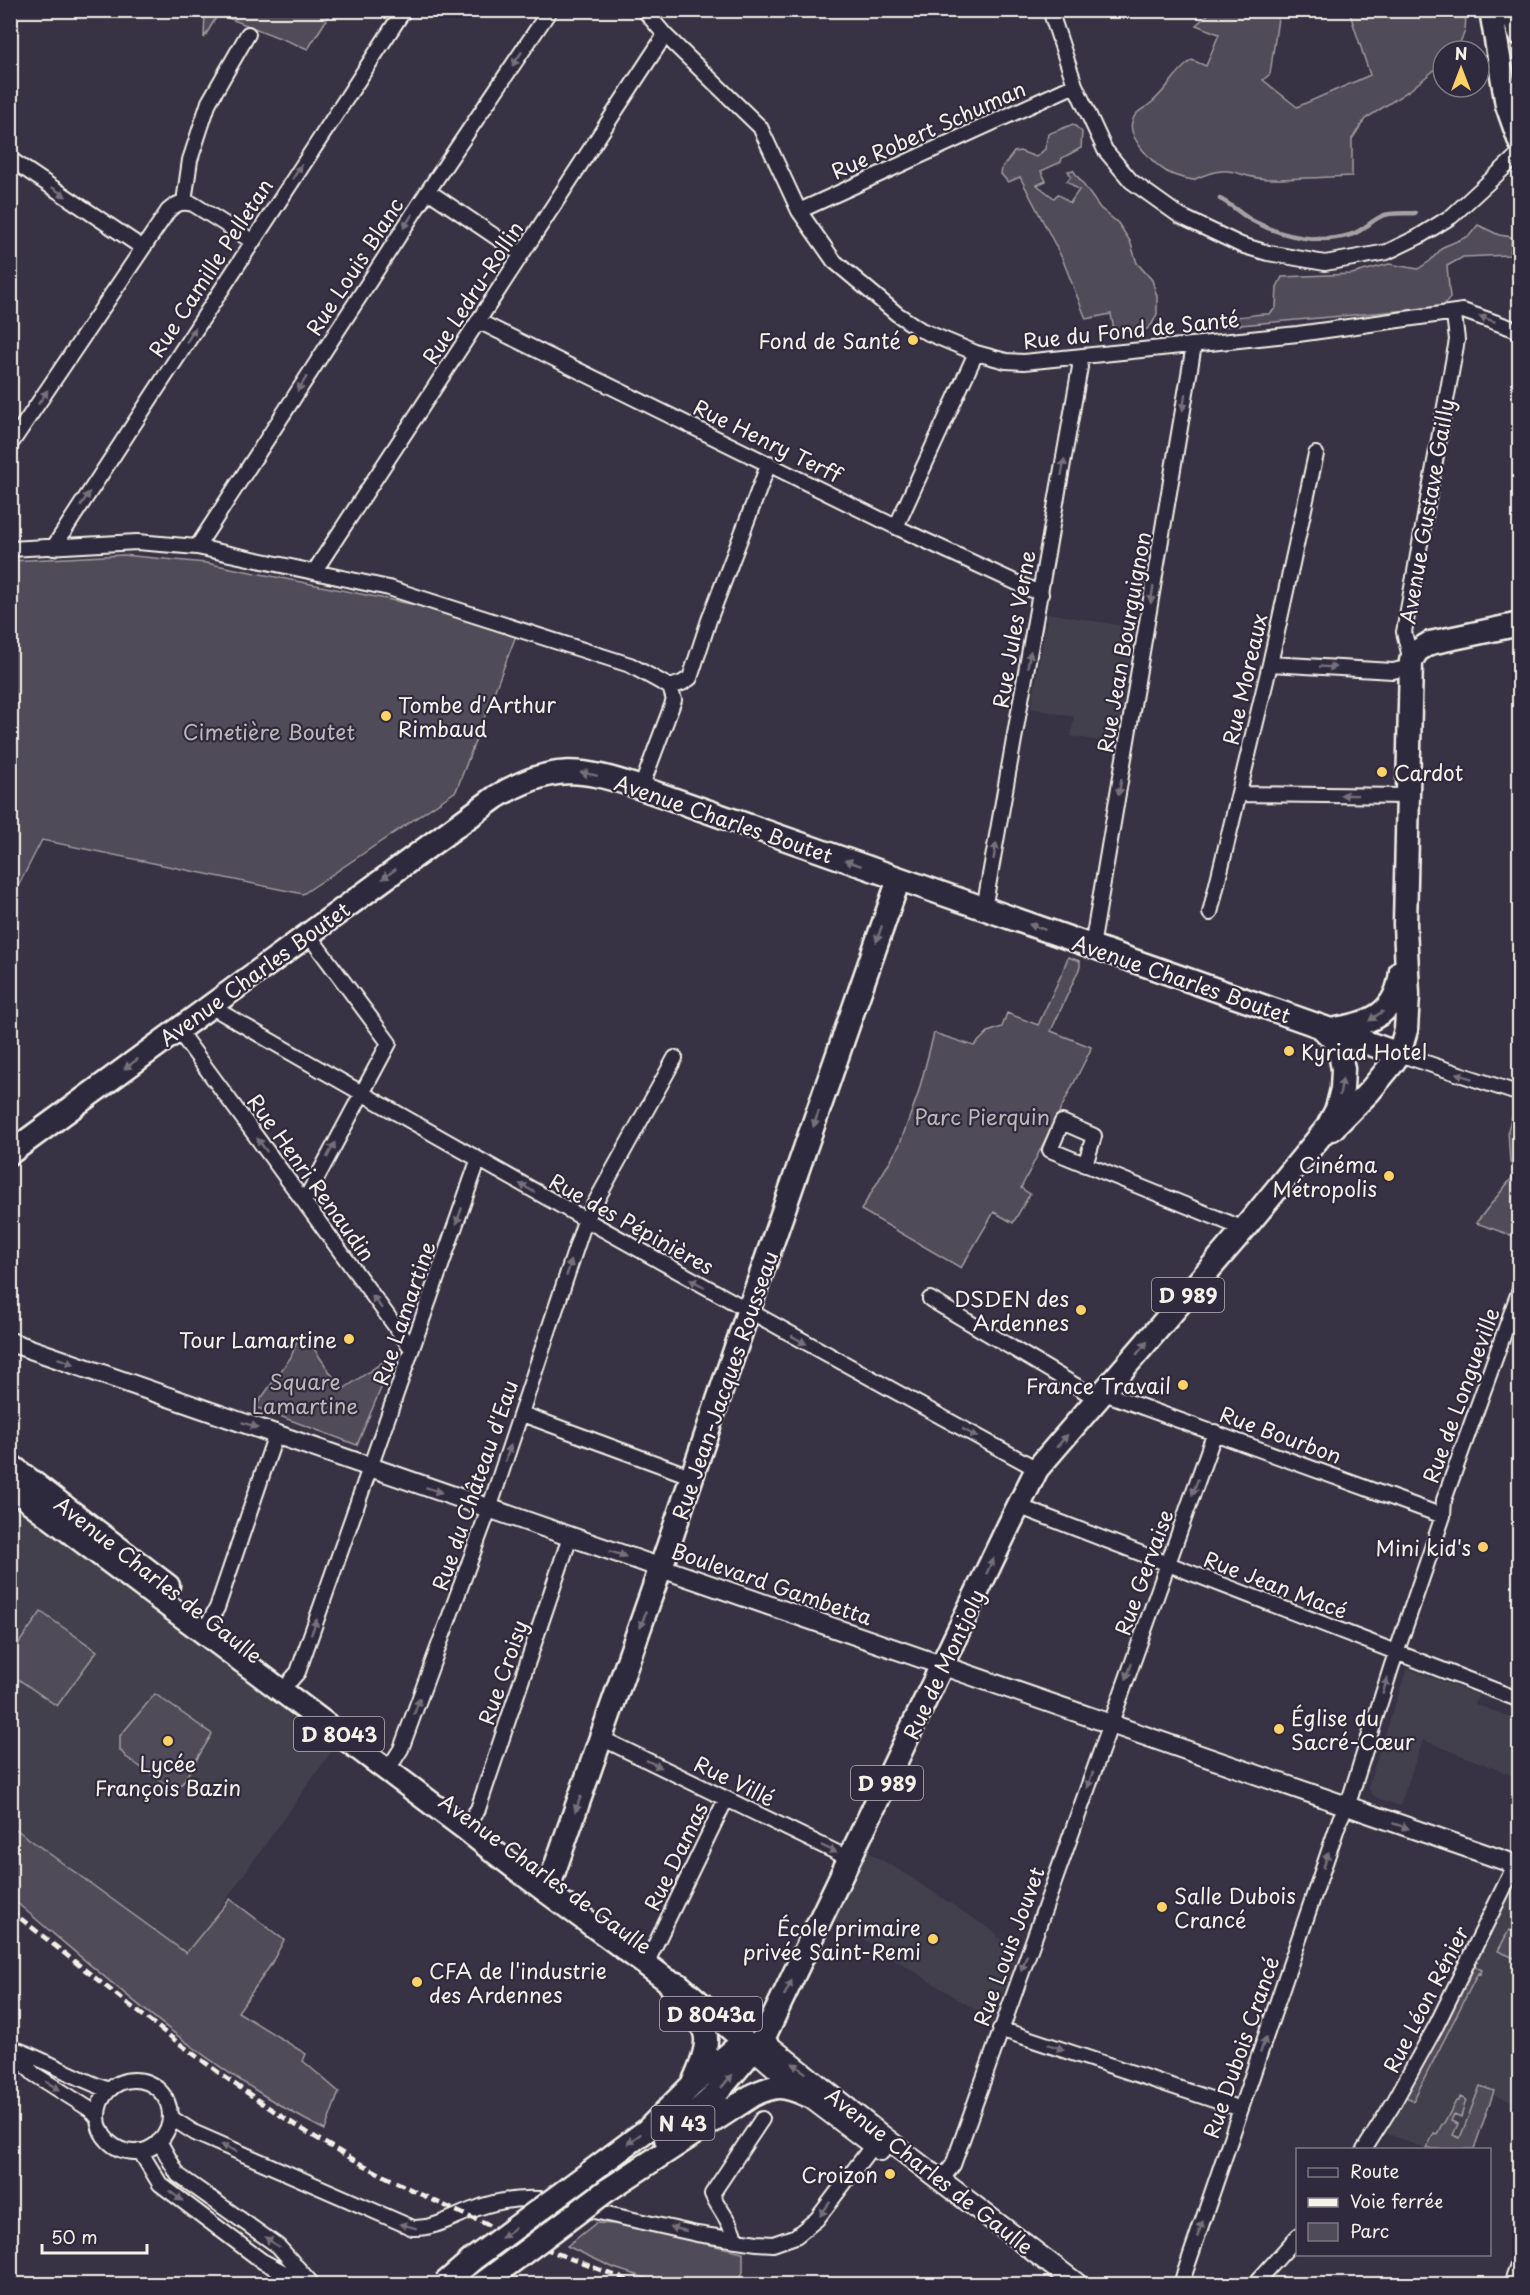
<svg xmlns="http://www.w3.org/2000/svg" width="1530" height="2295" font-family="'Playpen Sans',sans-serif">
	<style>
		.built { fill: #433f4e }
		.green { fill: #504b59; stroke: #a29ea0; stroke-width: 1.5 }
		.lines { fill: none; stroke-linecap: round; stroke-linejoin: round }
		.stream { stroke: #a6a2a4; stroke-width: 4.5 }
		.minor-casing { stroke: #f4f1e8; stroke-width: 18 }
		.tertiary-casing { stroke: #f4f1e8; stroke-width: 22 }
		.secondary-casing { stroke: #f4f1e8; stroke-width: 24 }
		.primary-casing { stroke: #f4f1e8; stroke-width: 27 }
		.trunk-casing { stroke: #f4f1e8; stroke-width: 27 }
		.minor { stroke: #2f2a3d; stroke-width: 14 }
		.tertiary { stroke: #2f2a3d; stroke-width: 18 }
		.secondary { stroke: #2f2a3d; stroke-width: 20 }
		.primary { stroke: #2f2a3d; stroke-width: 22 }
		.trunk { stroke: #2f2a3d; stroke-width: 22 }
		.rail { stroke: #f4f1e8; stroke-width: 4.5; stroke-dasharray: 9 4.5; stroke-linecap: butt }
		.trunk-bridge-casing { stroke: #f4f1e8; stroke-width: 27; stroke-linecap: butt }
		.trunk-bridge { stroke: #2f2a3d; stroke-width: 22 }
		.oneway { fill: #747079 }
		.poi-dot { fill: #ffd166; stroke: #2f2a3d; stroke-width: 2 }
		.labels { text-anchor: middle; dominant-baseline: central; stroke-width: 4.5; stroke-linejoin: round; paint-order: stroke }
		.shield { fill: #2f2a3d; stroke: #b9b5b5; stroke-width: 1.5 }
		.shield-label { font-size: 20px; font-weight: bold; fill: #f4f1e8 }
		.street-label { font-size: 21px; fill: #f4f1e8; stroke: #2f2a3d }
		.poi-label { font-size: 21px; fill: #f4f1e8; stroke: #2f2a3d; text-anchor: end }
		.park-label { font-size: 21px; fill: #bbb7b6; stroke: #2f2a3d }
	</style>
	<rect width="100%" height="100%" fill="#373244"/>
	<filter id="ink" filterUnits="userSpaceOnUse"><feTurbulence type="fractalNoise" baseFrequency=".0167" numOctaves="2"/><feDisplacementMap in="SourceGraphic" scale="12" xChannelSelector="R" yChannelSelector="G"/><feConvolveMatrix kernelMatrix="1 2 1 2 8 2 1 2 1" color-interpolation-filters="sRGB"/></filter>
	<g filter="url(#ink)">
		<path class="built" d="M1048,613L1135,628L1116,744L1071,736L1074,717L1031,708Z
			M10,1501L334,1748L159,1994L11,1869Z
			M1407,1668L1478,1695L1475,1704L1519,1720V1778L1423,1740L1400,1806L1377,1798L1371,1793L1368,1786Z
			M866,1851L901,1871L993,1931L998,1934L997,1936L1006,1942V1950L1018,1952L992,2024L979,2016L980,2013L833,1920Z
			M1519,1882V2104L1493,2095L1474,2149H1425L1386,2133L1516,1883Z"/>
		<path class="green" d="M205,11V10L332,11L308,49L218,14L204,38Z
			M1212,11H1279L1270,74L1263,80L1297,107L1370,75L1349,11H1465C1467,29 1465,36 1454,51H1443V63L1410,90L1365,119L1352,139V176C1325,177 1298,179 1271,179C1235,179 1234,160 1193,180C1185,178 1175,177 1167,172C1154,164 1127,138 1132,122C1134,112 1144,109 1151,103C1167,90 1175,72 1192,60L1206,66L1219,34L1196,25Z
			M1073,124L1082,132L1081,148L1062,158L1061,162L1041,171L1046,181L1037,185L1054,198L1058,194L1070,203L1079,190L1067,181L1071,176L1068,171L1073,170L1100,208L1118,223L1130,241L1137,263L1152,280L1157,296V314L1152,324L1147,329L1114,330L1111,314L1086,319L1062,258L1020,177L1008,182L1001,174L1002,168L1014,152L1020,151L1036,157L1045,149L1048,134Z
			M1478,225L1499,235L1512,237L1510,255L1463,257L1447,266L1450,298L1442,307L1218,327L1228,316C1242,319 1255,313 1269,314L1276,308L1277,287L1282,277L1352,274L1389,264L1418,269L1430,261L1443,247L1469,236Z
			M123,555L206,563L426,607L517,633L456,791L303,894L42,840L11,900V561Z
			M1068,957L1080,961V967L1051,1031L1091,1047L1090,1051L1021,1188L1030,1194L1013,1223L994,1212L961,1268L861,1210L899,1146L918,1094L934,1033L974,1046L988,1032L1002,1027L1007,1013L1038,1025L1062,973Z
			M1514,1110L1519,1111V1159L1510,1163L1508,1130Z
			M1519,1169V1238L1476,1223Z
			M304,1334L342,1390L383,1362L387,1374L357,1445L255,1407L291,1357L297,1341Z
			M41,1612L97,1651L57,1706L11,1674V1654Z
			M155,1694L212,1734L182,1784L168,1786L126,1757L120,1750V1736Z
			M10,1825L186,1953L230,1899L284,1940L270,1966L238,2012L306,2054L303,2061L339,2092L325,2130C208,2071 110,1981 11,1898Z
			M1509,1930L1519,1934V1960L1498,1951Z
			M1473,1965L1482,1970L1480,1974L1478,1973L1413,2101L1406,2097Z
			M1480,2086L1494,2091L1474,2149H1426L1434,2133L1437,2134L1442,2124H1444L1456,2101H1459L1460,2097L1466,2100L1461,2117L1454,2114L1451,2121L1458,2124L1453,2135L1460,2138Z
			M596,2223L615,2224L743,2252V2272L735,2284H664L614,2268L567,2246Z"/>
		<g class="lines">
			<path class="stream" d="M1220,199C1233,205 1242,216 1255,222C1284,237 1319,244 1350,235C1364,231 1370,221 1382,216C1391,212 1405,214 1415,213"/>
			<defs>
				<path id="minor" d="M644,10L665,35L760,127L799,211L834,261L897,314L921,330L976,353L1006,361L1024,362L1298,334L1463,311L1520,331
					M1050,10L1075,85L1105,150L1131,181L1180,216L1241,245L1268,253L1325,263L1387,252L1418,237L1452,216L1520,153
					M10,159L143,248
					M428,191L521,254
					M184,202L190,160L209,102L248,34
					M799,211L1075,85
					M478,321L896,527L1041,594
					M10,445L168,211C177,203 182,201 193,204L252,241
					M896,527L976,353
					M197,547L428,191L550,10
					M53,548L404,10
					M10,549L137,542L197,547L389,588L630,665L670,687
					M314,572L665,35
					M1411,661L1404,632L1457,340L1454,314
					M1270,664L1393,671L1410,667
					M670,687L682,683L690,678L709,620L769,463
					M641,788L674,700L670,687
					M1239,794L1407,796
					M984,909L1080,367L1078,357
					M1210,913L1270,664L1316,454
					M1092,947L1194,345
					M210,1006C484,1164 760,1318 1037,1469
					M178,1030L412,1349
					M1399,1054L1520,1094
					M1085,1165L1094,1136L1062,1122L1050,1150L1244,1229
					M304,1202L389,1043L308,934
					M930,1299L1098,1399
					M1104,1393L1443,1516
					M522,1414L693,1477
					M1018,1506L1520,1700
					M203,1632L217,1608L276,1434
					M291,1680L298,1672L478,1161
					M601,1738L850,1859
					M394,1760L401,1749L489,1509L585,1221L675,1058
					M471,1819L478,1809L570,1537
					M646,1964L726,1799
					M1000,2029L1241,2109
					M10,2047C44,2059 75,2078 109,2090
					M10,2050L34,2074L91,2110L98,2118
					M98 2116a36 36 0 1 1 72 0a36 36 0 1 1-72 0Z
					M170,2117L195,2133L413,2228C435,2229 454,2216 475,2209C495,2201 518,2198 540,2199L697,2234L757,2243L773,2244L796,2236L817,2219L873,2145
					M159,2141L178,2175L278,2246L312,2284
					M1364,2150L1394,2102L1436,2026L1515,1865
					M140,2151L160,2184L262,2261L305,2284
					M942,2179L953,2165L1215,1432
					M735,2240C732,2222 719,2210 712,2194L762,2119
					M1181,2284L1340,1819L1349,1801L1391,1668L1443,1516L1444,1500L1520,1289
					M1255,2284L1298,2236
					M1511,2284L1520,2259"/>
				<path id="tertiary" d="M10,1342L1520,1866"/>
				<path id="secondary" d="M762,2040L881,2135L1077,2284
					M754,2049L807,2095L880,2150"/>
				<path id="primary" d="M1491,10L1507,105L1520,142
					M1510,10L1520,34
					M1331,1030C1369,1023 1397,1016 1401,971
					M1332,1129L1369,1092L1392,1064L1399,1054L1406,1030L1408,995L1405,924L1411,661L1417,651L1430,643L1520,624
					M10,1153L496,797C552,763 582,768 641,788L1399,1054
					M10,1465L168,1586
					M10,1487L467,1830C531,1883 601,1930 668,1981L679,1985L754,2049L764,2037L1009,1525L1037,1469L1244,1229L1327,1128L1337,1109L1342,1089L1343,1069L1340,1053L1335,1041L1321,1027
					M547,1891L668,1547L748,1312L899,879"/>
				<path id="trunk" d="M668,1981C694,2027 723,2018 694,2081
					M666,2139L716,2094L754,2049
					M589,2173L647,2130L692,2085L744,2041
					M606,2191L753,2095C776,2084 783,2085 807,2095"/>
			</defs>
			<use href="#minor" class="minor-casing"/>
			<use href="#tertiary" class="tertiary-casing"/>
			<use href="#secondary" class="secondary-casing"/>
			<use href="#primary" class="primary-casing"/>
			<use href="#trunk" class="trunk-casing"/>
			<use href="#minor" class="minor"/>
			<use href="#tertiary" class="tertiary"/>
			<use href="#secondary" class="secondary"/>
			<use href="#primary" class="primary"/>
			<use href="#trunk" class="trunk"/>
			<path class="rail" d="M10,1910C96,1978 180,2048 271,2109C382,2184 513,2239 639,2284"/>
			<defs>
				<path id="trunk-bridge" d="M444,2284L473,2259L589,2173
					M482,2284L606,2191"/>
			</defs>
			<use href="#trunk-bridge" class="trunk-bridge-casing"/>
			<use href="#trunk-bridge" class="trunk-bridge"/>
		</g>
		<defs><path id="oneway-solid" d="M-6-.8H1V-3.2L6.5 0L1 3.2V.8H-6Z" transform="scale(1.5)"/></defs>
		<g class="oneway">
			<use href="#oneway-solid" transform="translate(517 59) rotate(124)"/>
			<use href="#oneway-solid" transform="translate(297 172) rotate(-57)"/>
			<use href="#oneway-solid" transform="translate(59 192) rotate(34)"/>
			<use href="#oneway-solid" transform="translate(408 221) rotate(123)"/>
			<use href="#oneway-solid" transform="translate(1487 319) rotate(-161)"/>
			<use href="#oneway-solid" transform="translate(191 335) rotate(-57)"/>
			<use href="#oneway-solid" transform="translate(302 384) rotate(123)"/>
			<use href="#oneway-solid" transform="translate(43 397) rotate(-56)"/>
			<use href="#oneway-solid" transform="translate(1184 402) rotate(99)"/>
			<use href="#oneway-solid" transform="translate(1063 467) rotate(-80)"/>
			<use href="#oneway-solid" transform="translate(85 499) rotate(-57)"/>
			<use href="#oneway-solid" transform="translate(1152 595) rotate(99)"/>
			<use href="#oneway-solid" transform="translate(1029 659) rotate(-80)"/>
			<use href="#oneway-solid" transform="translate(1328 667) rotate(3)"/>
			<use href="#oneway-solid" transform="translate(589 774) rotate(-168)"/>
			<use href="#oneway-solid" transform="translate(1120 787) rotate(100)"/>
			<use href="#oneway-solid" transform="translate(1349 795) rotate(-179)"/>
			<use href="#oneway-solid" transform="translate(995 851) rotate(-80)"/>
			<use href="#oneway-solid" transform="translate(853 863) rotate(-161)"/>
			<use href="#oneway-solid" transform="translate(389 874) rotate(144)"/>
			<use href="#oneway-solid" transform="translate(1037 927) rotate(-161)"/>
			<use href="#oneway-solid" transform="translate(879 934) rotate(109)"/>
			<use href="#oneway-solid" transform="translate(1376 1016) rotate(146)"/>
			<use href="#oneway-solid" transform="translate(131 1064) rotate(144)"/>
			<use href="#oneway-solid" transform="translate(1464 1076) rotate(-161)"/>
			<use href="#oneway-solid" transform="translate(1341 1087) rotate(-81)"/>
			<use href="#oneway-solid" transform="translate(816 1119) rotate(109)"/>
			<use href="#oneway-solid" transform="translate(262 1145) rotate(-126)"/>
			<use href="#oneway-solid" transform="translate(331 1150) rotate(-62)"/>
			<use href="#oneway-solid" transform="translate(527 1188) rotate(-151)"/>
			<use href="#oneway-solid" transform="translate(459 1216) rotate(109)"/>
			<use href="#oneway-solid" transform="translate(569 1268) rotate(-72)"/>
			<use href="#oneway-solid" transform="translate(697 1283) rotate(-151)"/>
			<use href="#oneway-solid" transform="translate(377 1302) rotate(-126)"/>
			<use href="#oneway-solid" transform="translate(799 1340) rotate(29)"/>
			<use href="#oneway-solid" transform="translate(1142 1348) rotate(-50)"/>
			<use href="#oneway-solid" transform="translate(66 1361) rotate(19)"/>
			<use href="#oneway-solid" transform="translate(250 1425) rotate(19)"/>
			<use href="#oneway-solid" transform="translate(970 1433) rotate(29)"/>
			<use href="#oneway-solid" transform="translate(1062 1441) rotate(-49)"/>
			<use href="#oneway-solid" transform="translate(508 1453) rotate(-71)"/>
			<use href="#oneway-solid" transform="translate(1195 1487) rotate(110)"/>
			<use href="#oneway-solid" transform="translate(434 1490) rotate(19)"/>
			<use href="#oneway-solid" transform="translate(618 1554) rotate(19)"/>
			<use href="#oneway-solid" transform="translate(990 1566) rotate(-65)"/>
			<use href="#oneway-solid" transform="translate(643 1620) rotate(109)"/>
			<use href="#oneway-solid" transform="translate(314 1627) rotate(-70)"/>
			<use href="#oneway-solid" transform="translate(1129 1671) rotate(110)"/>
			<use href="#oneway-solid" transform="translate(1385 1686) rotate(-73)"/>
			<use href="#oneway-solid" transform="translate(417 1706) rotate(-70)"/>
			<use href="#oneway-solid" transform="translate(654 1764) rotate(26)"/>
			<use href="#oneway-solid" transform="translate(1090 1780) rotate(110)"/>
			<use href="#oneway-solid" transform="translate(578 1804) rotate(110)"/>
			<use href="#oneway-solid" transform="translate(1401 1826) rotate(19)"/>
			<use href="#oneway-solid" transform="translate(829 1849) rotate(26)"/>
			<use href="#oneway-solid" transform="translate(1326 1860) rotate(-71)"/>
			<use href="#oneway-solid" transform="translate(1024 1963) rotate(110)"/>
			<use href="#oneway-solid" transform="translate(788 1988) rotate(-64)"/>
			<use href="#oneway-solid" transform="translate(1263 2045) rotate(-71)"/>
			<use href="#oneway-solid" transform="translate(1056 2047) rotate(19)"/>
			<use href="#oneway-solid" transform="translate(799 2068) rotate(-143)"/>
			<use href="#oneway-solid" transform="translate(727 2081) rotate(-50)"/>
			<use href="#oneway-solid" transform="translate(53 2086) rotate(32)"/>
			<use href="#oneway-solid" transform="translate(634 2139) rotate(143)"/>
			<use href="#oneway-solid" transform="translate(229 2148) rotate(-156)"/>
			<use href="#oneway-solid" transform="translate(176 2196) rotate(37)"/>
			<use href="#oneway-solid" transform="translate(825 2209) rotate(126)"/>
			<use href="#oneway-solid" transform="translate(408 2226) rotate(-165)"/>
			<use href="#oneway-solid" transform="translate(678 2229) rotate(-167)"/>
			<use href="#oneway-solid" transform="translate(1200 2229) rotate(-71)"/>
			<use href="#oneway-solid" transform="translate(508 2233) rotate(143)"/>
			<use href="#oneway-solid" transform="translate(272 2242) rotate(-143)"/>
		</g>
	</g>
	<g class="poi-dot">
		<circle cx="913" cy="340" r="6"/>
		<circle cx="386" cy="716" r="6"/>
		<circle cx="1382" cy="772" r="6"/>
		<circle cx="1289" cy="1051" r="6"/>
		<circle cx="1389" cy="1176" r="6"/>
		<circle cx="1081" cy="1310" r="6"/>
		<circle cx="349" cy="1339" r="6"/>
		<circle cx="1183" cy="1385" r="6"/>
		<circle cx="1483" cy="1547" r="6"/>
		<circle cx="1279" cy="1729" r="6"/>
		<circle cx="168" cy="1741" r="6"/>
		<circle cx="1162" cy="1907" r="6"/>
		<circle cx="933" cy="1939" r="6"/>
		<circle cx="417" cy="1982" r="6"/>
		<circle cx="890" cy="2174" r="6"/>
	</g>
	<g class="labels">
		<g class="shield">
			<rect x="1152" y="1278" width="72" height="34" rx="4.5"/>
			<rect x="294" y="1717" width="90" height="34" rx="4.5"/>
			<rect x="851" y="1766" width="72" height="34" rx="4.5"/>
			<rect x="660" y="1997" width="102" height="34" rx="4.5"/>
			<rect x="651.5" y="2106" width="63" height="34" rx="4.5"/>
		</g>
		<g class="shield-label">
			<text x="1188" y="1295">D 989</text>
			<text x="339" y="1734">D 8043</text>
			<text x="887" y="1783">D 989</text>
			<text x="711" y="2014">D 8043a</text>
			<text x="683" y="2123">N 43</text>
		</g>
		<g class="street-label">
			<text transform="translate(928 129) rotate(-24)">Rue Robert Schuman</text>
			<text transform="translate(354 266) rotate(-57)">Rue Louis Blanc</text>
			<text transform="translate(210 267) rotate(-57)">Rue Camille Pelletan</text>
			<text transform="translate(472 292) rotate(-57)">Rue Ledru-Rollin</text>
			<text transform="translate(1131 329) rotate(-6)">Rue du Fond de Santé</text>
			<text transform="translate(768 440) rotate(26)">Rue Henry Terff</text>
			<text transform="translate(1426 511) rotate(-80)">Avenue Gustave Gailly</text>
			<text transform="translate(1013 629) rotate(-80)">Rue Jules Verne</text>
			<text transform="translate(1123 642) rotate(-80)">Rue Jean Bourguignon</text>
			<text transform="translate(1244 679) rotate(-77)">Rue Moreaux</text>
			<text transform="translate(724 818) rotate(19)">Avenue Charles Boutet</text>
			<text transform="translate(254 973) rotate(-36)">Avenue Charles Boutet</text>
			<text transform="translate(1182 978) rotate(19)">Avenue Charles Boutet</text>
			<text transform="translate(312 1177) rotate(54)">Rue Henri Renaudin</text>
			<text transform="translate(632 1223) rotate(29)">Rue des Pépinières</text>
			<text transform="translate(403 1313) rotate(-71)">Rue Lamartine</text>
			<text transform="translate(724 1385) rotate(-71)">Rue Jean-Jacques Rousseau</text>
			<text transform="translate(1460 1395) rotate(-70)">Rue de Longueville</text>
			<text transform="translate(1281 1434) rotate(20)">Rue Bourbon</text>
			<text transform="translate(474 1485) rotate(-71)">Rue du Château d'Eau</text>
			<text transform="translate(1143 1572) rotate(-70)">Rue Gervaise</text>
			<text transform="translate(159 1579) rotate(38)">Avenue Charles de Gaulle</text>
			<text transform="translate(772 1583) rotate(19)">Boulevard Gambetta</text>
			<text transform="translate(1276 1584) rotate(21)">Rue Jean Macé</text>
			<text transform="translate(943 1664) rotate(-65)">Rue de Montjoly</text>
			<text transform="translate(502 1672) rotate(-71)">Rue Croisy</text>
			<text transform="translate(735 1780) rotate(26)">Rue Villé</text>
			<text transform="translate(675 1856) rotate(-64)">Rue Damas</text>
			<text transform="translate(546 1873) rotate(36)">Avenue Charles de Gaulle</text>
			<text transform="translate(1008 1946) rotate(-70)">Rue Louis Jouvet</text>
			<text transform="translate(1425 1999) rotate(-63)">Rue Léon Rénier</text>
			<text transform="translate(1240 2047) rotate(-71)">Rue Dubois Crancé</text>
			<text transform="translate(930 2170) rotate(38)">Avenue Charles de Gaulle</text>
		</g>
		<g class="poi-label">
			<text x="901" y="340">Fond de Santé</text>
			<text x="398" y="704" text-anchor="start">Tombe d'Arthur<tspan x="398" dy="24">Rimbaud</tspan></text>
			<text x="1394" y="772" text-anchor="start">Cardot</text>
			<text x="1301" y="1051" text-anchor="start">Kyriad Hotel</text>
			<text x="1377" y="1164">Cinéma<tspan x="1377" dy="24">Métropolis</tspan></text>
			<text x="1069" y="1298">DSDEN des<tspan x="1069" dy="24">Ardennes</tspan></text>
			<text x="337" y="1339">Tour Lamartine</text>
			<text x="1171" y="1385">France Travail</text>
			<text x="1471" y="1547">Mini kid's</text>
			<text x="1291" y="1717" text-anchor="start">Église du<tspan x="1291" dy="24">Sacré-Cœur</tspan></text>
			<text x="168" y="1763" text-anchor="middle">Lycée<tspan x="168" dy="24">François Bazin</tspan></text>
			<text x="1174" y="1895" text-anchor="start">Salle Dubois<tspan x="1174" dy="24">Crancé</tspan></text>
			<text x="921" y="1927">École primaire<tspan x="921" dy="24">privée Saint-Remi</tspan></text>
			<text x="429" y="1970" text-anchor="start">CFA de l'industrie<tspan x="429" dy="24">des Ardennes</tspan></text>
			<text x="878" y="2174">Croizon</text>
		</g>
		<g class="park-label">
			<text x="269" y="731">Cimetière Boutet</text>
			<text x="982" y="1116">Parc Pierquin</text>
			<text x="305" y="1381">Square<tspan x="305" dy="24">Lamartine</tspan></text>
		</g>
	</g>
	<rect width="1530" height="2295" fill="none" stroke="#2f2a3d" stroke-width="36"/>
	<rect x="18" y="18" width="1494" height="2259" fill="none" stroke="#f4f1e8" stroke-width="2" filter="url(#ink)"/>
	<rect x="1296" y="2148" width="195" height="108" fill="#2f2a3d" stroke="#7e7a81" stroke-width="1.5"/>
	<rect x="1308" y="2168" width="30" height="9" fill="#2f2a3d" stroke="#7e7a81" stroke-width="1.5"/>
	<text x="1350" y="2178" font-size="18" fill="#f4f1e8">Route</text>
	<rect x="1308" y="2198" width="30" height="9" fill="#f4f1e8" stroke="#7e7a81" stroke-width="1.5"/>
	<text x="1350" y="2208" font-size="18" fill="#f4f1e8">Voie ferrée</text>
	<rect x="1308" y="2223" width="30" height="18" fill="#504b59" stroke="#7e7a81" stroke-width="1.5"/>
	<text x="1350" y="2238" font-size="18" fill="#f4f1e8">Parc</text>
	<g transform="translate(1461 69)"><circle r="28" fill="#2f2a3d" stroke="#7e7a81" stroke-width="1.5"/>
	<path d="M0-4.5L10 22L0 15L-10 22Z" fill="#ffd166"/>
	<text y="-9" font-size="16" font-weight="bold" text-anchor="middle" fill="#f4f1e8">N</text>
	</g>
	<path d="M42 2244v9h105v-9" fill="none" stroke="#f4f1e8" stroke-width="3"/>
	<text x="51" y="2244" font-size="18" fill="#f4f1e8" stroke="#2f2a3d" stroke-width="4.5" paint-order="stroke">50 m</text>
</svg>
